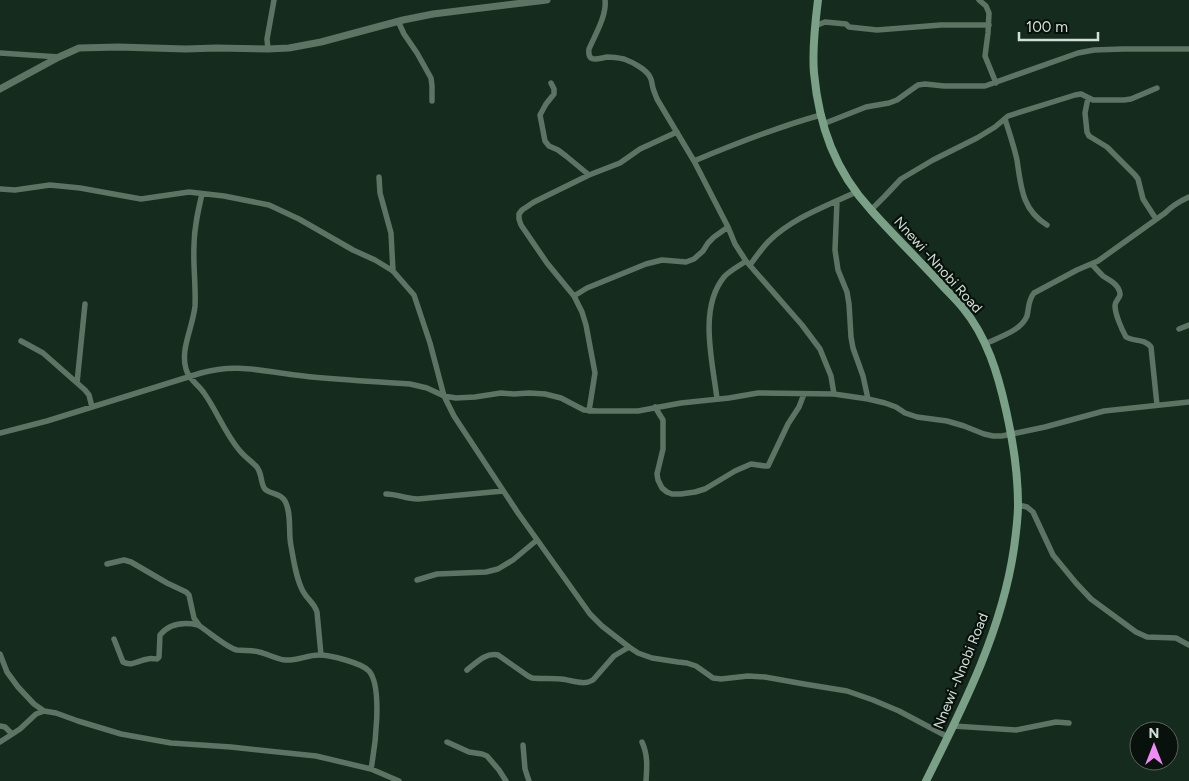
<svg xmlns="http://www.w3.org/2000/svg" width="1189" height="781" font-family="Figtree,sans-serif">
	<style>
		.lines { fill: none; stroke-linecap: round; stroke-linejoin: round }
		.minor { stroke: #5d7364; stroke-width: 5.5 }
		.tertiary { stroke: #5d7364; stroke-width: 7 }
		.secondary { stroke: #7ba088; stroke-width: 8 }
		.labels { text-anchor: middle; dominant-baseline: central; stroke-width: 4.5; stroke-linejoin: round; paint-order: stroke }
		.street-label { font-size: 14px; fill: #d3e0d7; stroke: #08110b }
	</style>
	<rect width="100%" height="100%" fill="#152b1e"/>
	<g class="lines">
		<path class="minor" d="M605,0C607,15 595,35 589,49C587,64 599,58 608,57C614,57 619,58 624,59C632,62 646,69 650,77C652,80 652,85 653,88C654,92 656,96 657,99L694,161L728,227L735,244L746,261L802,325L820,349L831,376L834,394
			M979,0L986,6L989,13L988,33L985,56L996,83
			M398,21L404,34L417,53L431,78L432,86V101
			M815,26L825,22L846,24L849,27L877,30L941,25H989
			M268,49L267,39L274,0
			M0,53L59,57
			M551,83L554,89V94L546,104L540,115L545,141L549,146L558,150L566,156L589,175
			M1088,98L1085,113L1087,132L1089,136L1107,147L1135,175L1138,179L1143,199L1156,219
			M1005,119C1009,132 1014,146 1017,160C1021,187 1022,210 1047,225
			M823,124L866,107L889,103L897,100L918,85L925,84L944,86H985L1078,53L1094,50L1123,49H1189
			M694,161C737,143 777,127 821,115
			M379,177L380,193L391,233L393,271
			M0,189L15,190L50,185L80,188L141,199L189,192L224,196L269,205L299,219L353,250L375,260L393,271L414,295L430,343L444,396L454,416L518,513L590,614L602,626L629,647L638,653L652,658L678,662L687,663L696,666L713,678L721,679L748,676L765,677L804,684L847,691L873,700L899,711L948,737
			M202,194C198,211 194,228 194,246C193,266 196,286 195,306C193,327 180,349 186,369C189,380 198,384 204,393C217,411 225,434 240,451C245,457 251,461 256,466C263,473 260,486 266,490C273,495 280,493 285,501C292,514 288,532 291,546C294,561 296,580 304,593C309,601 314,603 317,612L321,655
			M837,201L835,250L838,270L847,292L849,304L851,337L853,348L863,376L868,399
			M871,210L885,196L901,179L933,160L977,138L995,127L1008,116L1075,95L1081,94L1093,100H1124L1131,99L1157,88
			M1092,264C1095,268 1099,272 1103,276C1109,280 1115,282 1118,288C1124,298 1115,298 1115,306C1115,314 1122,330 1126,337C1134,342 1144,338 1151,347L1157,405
			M750,265C756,257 762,248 769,241C794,217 825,207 856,192
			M574,296L587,288L646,264L662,260L686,262L694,259L703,251L708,243L714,237L728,227
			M1179,329L1189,325
			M21,341L43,353L85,390L89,395L92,407
			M985,344C999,337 1021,331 1027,316C1029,308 1028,300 1034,293L1077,270L1098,261L1165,213C1172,206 1180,201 1189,197
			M77,383L85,304
			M717,399C713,363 698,309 724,277C729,271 739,266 746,261
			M655,407L663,420V449L657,474L658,480L662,488L667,492L672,494H681L695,492L705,489L735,471L751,464L765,466H768L788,424L799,407L804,394
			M589,411L595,373L586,325L582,312L574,296L547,263L521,225L519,219V214L522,210L534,202L589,175L620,163L640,149L677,132
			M0,433L47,421L201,373C236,363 261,371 295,375C333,380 372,381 410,384L427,388L444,396L456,398L475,397L501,393L514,394L529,393L545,394L561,398L584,410L597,411H638L681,403L729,398L758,393L834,394L868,399L885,403L896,407L905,413L917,417L947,421L964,426L984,434L993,436H1002L1045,427L1104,411L1189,402
			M386,494C398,494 405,499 418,499L503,491
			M1018,505L1027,507L1033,512L1053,555L1076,583L1091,599L1136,632L1147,637L1176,638L1189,645
			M107,564L124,560L131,562L167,583L186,592L189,595L194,618L199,625
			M417,580L437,574L486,572L498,569L513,560L537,540
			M114,639L123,662C132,667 139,660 148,659C150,658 156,659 157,659L159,657L160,635C170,623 184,622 198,625C208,631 227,648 237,650C244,651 252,650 259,652C268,654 276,659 285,660C297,661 307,655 319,655C330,655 362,663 369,671C383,687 375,748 371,769
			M0,654L7,672L18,687L34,704L44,711L56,713L78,721L121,734L171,743L231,747L316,756L371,769L399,781
			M467,670C476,663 486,652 498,655L528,676L532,678C542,679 552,678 561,679C572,680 583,686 593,680L614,656L629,647
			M0,726L5,727L12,734
			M953,726L1016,730L1056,722L1069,723
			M0,742L20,729L36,714L44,711
			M447,742L469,752L482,754L487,756L499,770L506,781
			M642,742C648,755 647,767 646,781
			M523,745L525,769L529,781"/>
		<path class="tertiary" d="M0,89L59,57L79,48L118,47L186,49L216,48L268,49L289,48L321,42L403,20L433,14L547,0"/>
		<path class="secondary" d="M818,0C815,24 812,50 814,73C819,126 835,171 871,210C893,235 917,258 939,282C947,291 956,299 963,308C987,337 998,374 1006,410C1013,441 1018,473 1018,505C1018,519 1016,533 1014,548C1002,631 963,707 926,781"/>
	</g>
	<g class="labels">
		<g class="street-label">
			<text transform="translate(938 265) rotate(48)">Nnewi -Nnobi Road</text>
			<text transform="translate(961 671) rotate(-68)">Nnewi -Nnobi Road</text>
		</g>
	</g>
	<g transform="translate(1154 746)"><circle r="24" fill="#08110b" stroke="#59645d"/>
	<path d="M0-4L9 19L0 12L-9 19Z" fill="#ef8bf7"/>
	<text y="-8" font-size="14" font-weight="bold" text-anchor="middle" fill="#d3e0d7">N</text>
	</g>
	<path d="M1019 32v8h79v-8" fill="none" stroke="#d3e0d7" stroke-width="2.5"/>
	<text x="1026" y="32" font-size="15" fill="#d3e0d7" stroke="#08110b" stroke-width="4" paint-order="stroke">100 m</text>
</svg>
